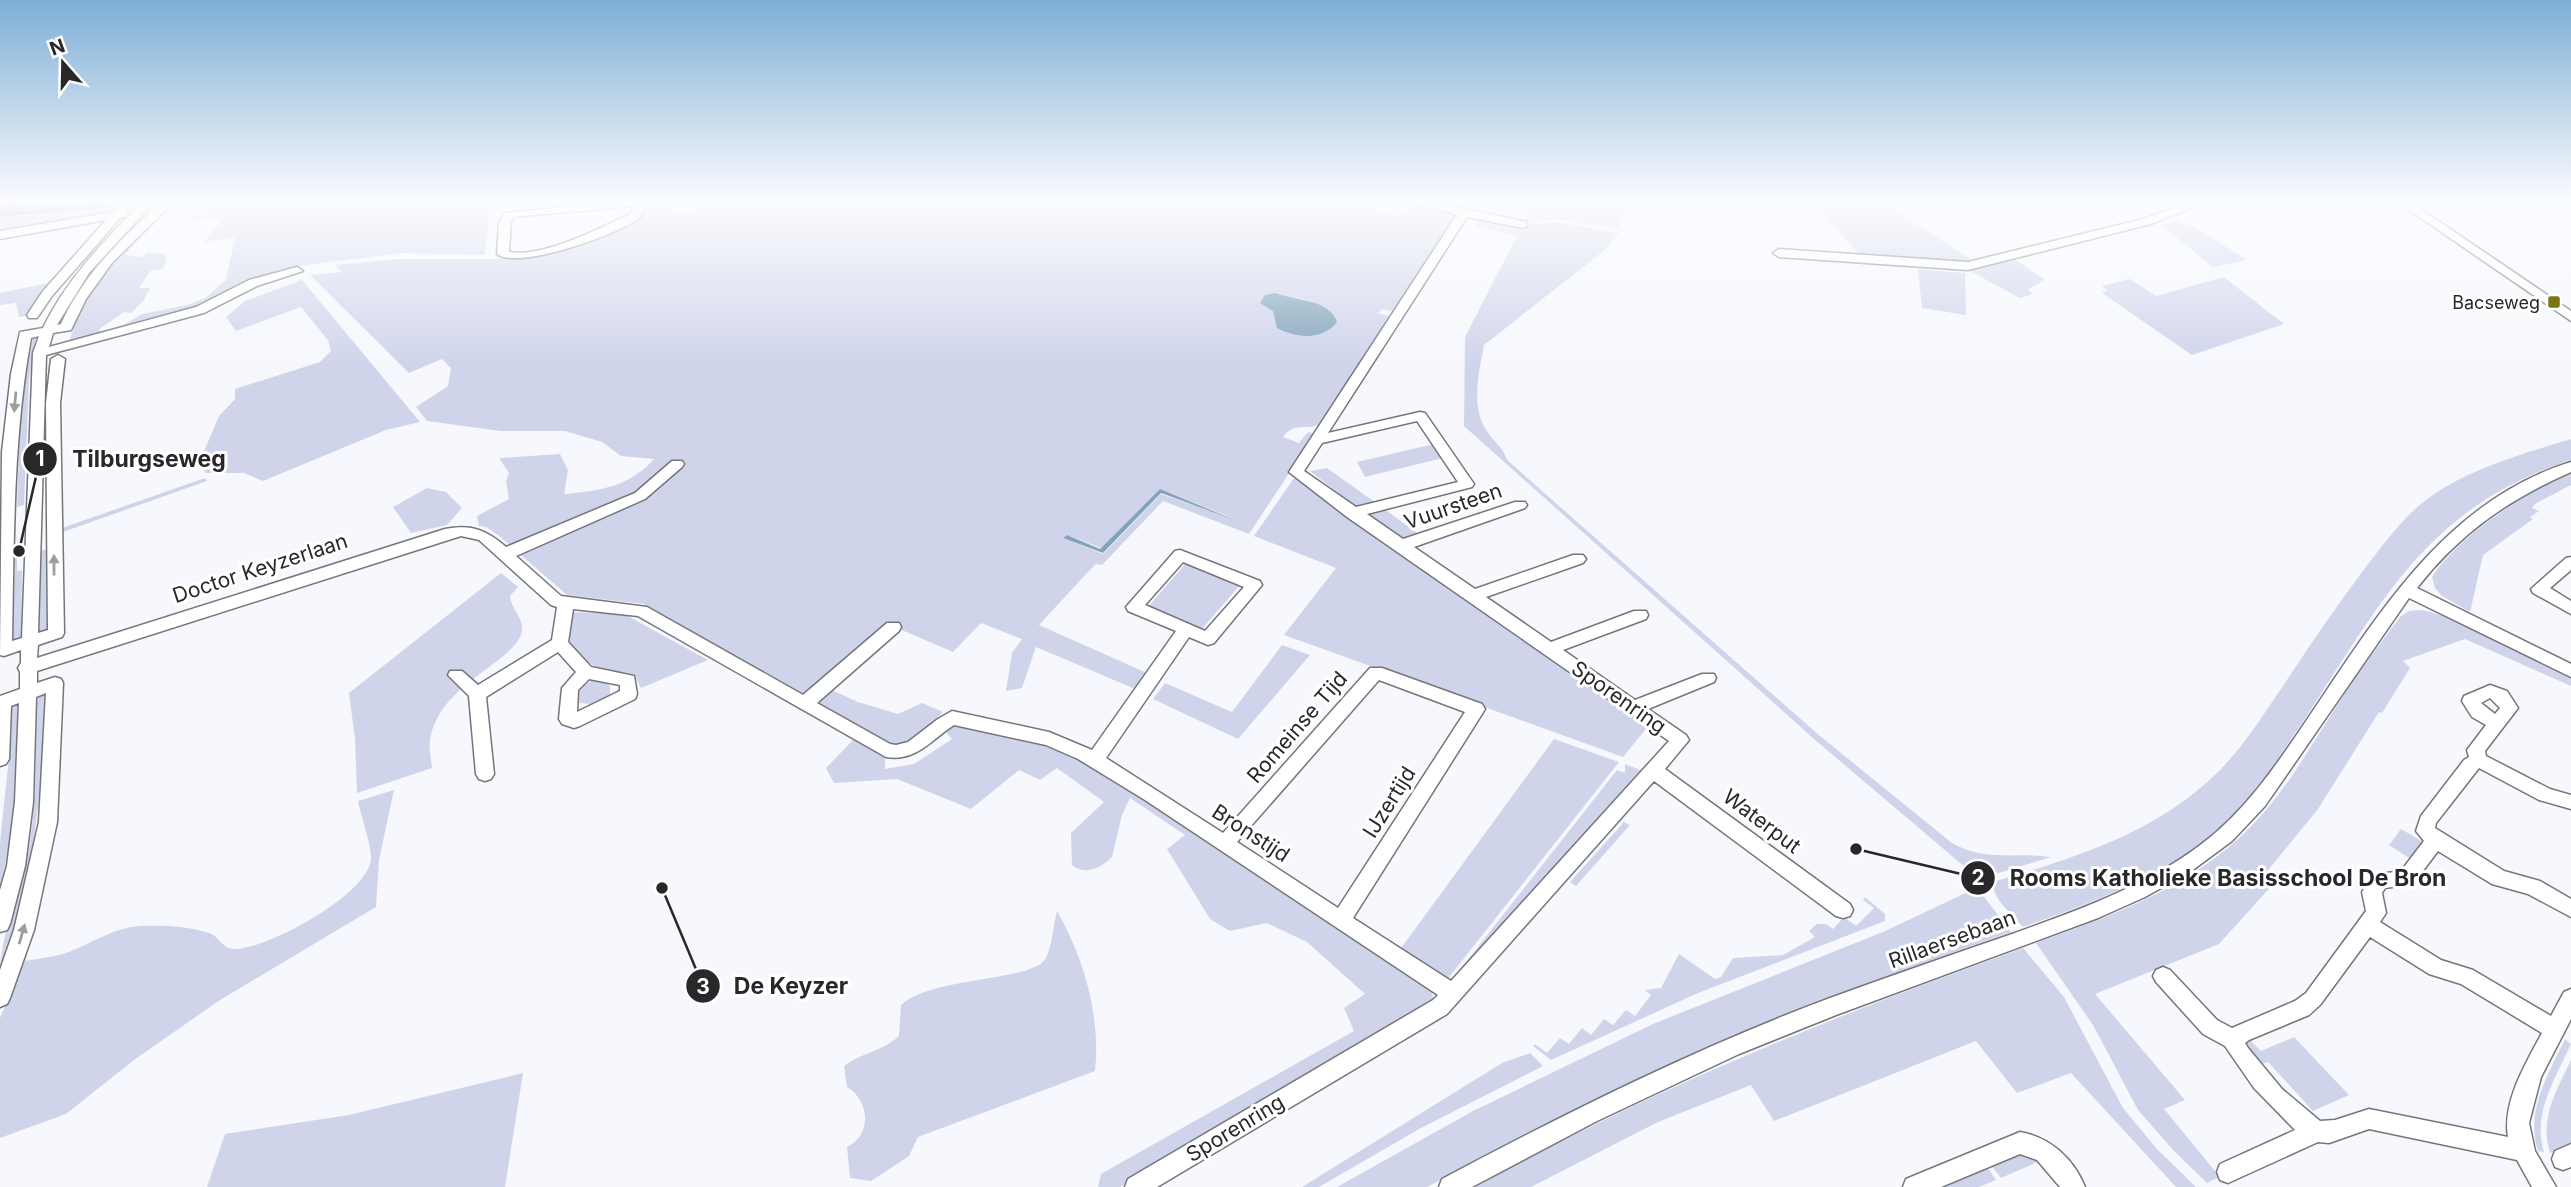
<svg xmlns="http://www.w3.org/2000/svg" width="2571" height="1187" font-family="Inter,sans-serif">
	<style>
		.green { fill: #d0d4eb; fill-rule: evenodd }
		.water { fill: #82a4ba }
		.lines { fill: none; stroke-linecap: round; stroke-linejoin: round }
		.minor-casing { stroke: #75767a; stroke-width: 3 }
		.highway-casing { stroke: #795d98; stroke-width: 3 }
		.minor { fill: #fff; fill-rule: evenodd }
		.highway { fill: #a479d3; fill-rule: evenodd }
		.oneway { fill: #9e9e9f }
		.poi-dot { fill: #7b7519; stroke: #fff; stroke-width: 2.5 }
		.labels { text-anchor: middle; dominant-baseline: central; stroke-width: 6; stroke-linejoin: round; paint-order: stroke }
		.far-poi-label { font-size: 18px; fill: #28282a; stroke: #fff; text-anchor: end }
		.street-label { font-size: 21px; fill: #28282a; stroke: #fff }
		.leader { fill: none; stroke: #28282a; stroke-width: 2.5 }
		.callout-dot { fill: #28282a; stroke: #fff; stroke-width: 2.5 }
		.mark-label { font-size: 21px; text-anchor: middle; font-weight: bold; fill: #fff }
		.callout-label { font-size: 23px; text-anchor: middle; font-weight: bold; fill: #28282a; stroke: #fff; stroke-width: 6; stroke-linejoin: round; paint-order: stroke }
	</style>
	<rect width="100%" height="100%" fill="#f7f8fd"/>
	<path class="green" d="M189,201H354L198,218L366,201H506L503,209L490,211L485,255L401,253L298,266L248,279L203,305L114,331L142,314L187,305L205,298L226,280L235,237L204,242L225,217L190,220L194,215L221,212H204L202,208L169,209L170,206Z
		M673,201L672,213L698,211L700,201H1328L1341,203L1343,201H1384L1377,211L1400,216L1411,202L1448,210L1456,217L1395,312L1382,309L1378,313L1392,317L1321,424C1304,431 1295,421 1283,437L1299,443L1308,432L1315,434L1249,534L1163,501L1102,565L1096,564L1088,572L1039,625L1147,673L1135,689L1036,647L1022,688L1006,691L1012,653L1022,639L981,623L953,652L890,625L807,696L644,604L567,595L498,535L486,527L479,526L477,516L509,499L506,481L509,473L499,458L560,454L568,470L564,494C599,491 629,487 654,459L621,456L602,442L565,431H500L427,421L416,407L448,386L451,368L442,359L409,373L310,275L342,272L335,265L398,259H497L533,255L632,219L650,203ZM1285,297L1306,300L1331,311L1273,314ZM1160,489L1235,519L1161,494L1103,554L1063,538L1067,535L1101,548Z
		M1528,201H1630L1620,228L1563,218L1662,238L1558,219L1523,223L1530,211L1522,209Z
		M1685,201H1801C1762,211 1720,224 1685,201Z
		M1811,201H1882L1976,263L1861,256Z
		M104,208L115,210L110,215L0,233V217Z
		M1481,216L1522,225L1557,222L1619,233L1606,249L1484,345C1479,372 1471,404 1485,428C1492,441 1503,446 1507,460L1820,736L1952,843C1985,862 2016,852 2051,857L1979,879L1814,739L1464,426L1465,337L1517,236L1475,226Z
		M2176,220L2184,225L2190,224L2247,260L2213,267L2160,224Z
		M124,250H130L125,255L141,257L148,252L164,254L167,258L163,269L150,271L139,288H150L144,300L131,313L124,312L98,330L103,332L68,344L83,303Z
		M2016,260L2045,280L2028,289L2033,294L2020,298L1970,271Z
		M1918,269L1965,273L1966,315L1922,308Z
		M2224,277L2284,324L2192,355L2102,293L2107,290L2102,286L2130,279L2156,296Z
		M302,280L420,422L386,430L263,481L244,473H205L202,456L219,416L235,399V389L320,362L331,351L328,340L301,307L236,331L226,317L245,301Z
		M49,283L26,316L19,317L16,303L0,305V293Z
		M36,337L29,380L24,505L17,507L21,397L30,339Z
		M2571,439V460C2425,507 2380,605 2302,723C2280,755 2259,789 2232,816C2175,873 2097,901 2023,927C2013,915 1992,899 1993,882C2074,858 2157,833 2219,771C2244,746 2263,715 2283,686C2310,645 2338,604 2368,564C2388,539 2406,513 2433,495C2470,469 2528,452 2571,439Z
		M1434,444L1443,458L1365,477L1357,462Z
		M1327,468L1376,503L1358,508L1310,471Z
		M2571,474V485L2535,504L2532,508L2539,511L2530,517L2533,519L2483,555L2470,612L2442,596L2435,588L2432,577C2459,536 2525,492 2571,474Z
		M205,478L207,481L63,532L62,528Z
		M1294,478L1649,725L1623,757L1284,635L1336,568L1254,536Z
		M427,488L446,492L462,508L447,525L411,533L393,507Z
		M1384,509L1420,535L1405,540L1366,513Z
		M46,549L47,624L51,623L47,630L38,634L40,551Z
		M17,558V571L22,570L21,637L15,641L8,638L12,636L15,564L11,565V560Z
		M1187,562L1241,584L1201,630L1147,608Z
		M501,573L518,587L510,596C511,609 524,618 522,631C516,662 443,682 431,735C428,746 431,757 432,768L357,793L355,739L349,693Z
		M2422,610L2445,616L2571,677V686L2465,639L2403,661L2410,668L2382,713L2379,712L2318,809L2265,874L2276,881L2219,944L2095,994L2185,1100L2164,1109L2220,1177L2207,1183L2174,1151L2138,1110L2093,1025L2036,943C2107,917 2181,891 2238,839C2286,796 2315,737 2351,684C2366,661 2384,639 2401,616L2409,611Z
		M569,612L624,614L708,660L641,688L634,674C599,669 585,669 565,635Z
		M1282,645L1310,655L1238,739L1153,699L1165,683L1232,712Z
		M591,681H604L610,686V695L591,704L579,703L574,697L578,689Z
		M825,687L858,702L898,714L922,703L943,712L910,745L900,749L812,704Z
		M47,695L48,721L43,724C41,812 30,890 0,974C0,935 19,897 27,858C38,805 35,749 37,696Z
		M18,702L13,823L0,891V842L12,729L8,730L7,710Z
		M953,724L1049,744L1085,760L1432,989L1433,1001L1120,1187H1098L1101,1174L1354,1031L1344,1008L1365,994L1307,942L1267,923L1230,931L1210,919L1167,849L1185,835L1130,798L1122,815L1112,857C1101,868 1085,876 1072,865L1071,833L1104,802L1057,768L1040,780L1019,770L971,809L897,779L834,783L826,768L855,738L885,756V769L914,764L952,739L946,732Z
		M1554,739L1619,762L1446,981L1399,951Z
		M1625,764L1643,771L1451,981L1617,770L1625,773Z
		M394,790L379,860L376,907L220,1000L134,1060L66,1114L0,1138V1018L24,961C38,959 52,957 66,953C91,944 112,928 140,926C162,925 188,926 209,933C219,936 222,949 235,949C267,949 370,894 371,858C371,843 361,817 358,801Z
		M1624,822L1630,825L1576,886L1570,882Z
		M2401,829L2425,843L2412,860L2389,845Z
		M1972,890L1982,894L2011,932L1822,999L1732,1036L1591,1101L1427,1187H1337L1473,1111L1653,1024L1883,932Z
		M1865,897L1885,914V921L1698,993L1551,1060L1533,1046L1535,1044L1547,1053L1560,1038L1569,1044L1582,1028L1591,1035L1604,1019L1613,1025L1626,1010L1635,1016L1651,995L1645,990L1661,988L1679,954L1715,979L1721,977L1733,958L1783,955L1815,937L1809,931L1817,924H1826L1833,929L1844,917L1856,926L1874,908L1863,900Z
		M1057,911C1084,958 1101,1017 1095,1071L918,1137L909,1156L871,1181L850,1178L847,1147C873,1134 869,1100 847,1087L844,1066C861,1053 883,1051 899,1036L901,1005C932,976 1034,982 1046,958C1053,943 1053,926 1057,911Z
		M2023,948L2064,997L2123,1108L2156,1148L2196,1187H2176L2071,1073L2017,1093L1976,1041L1774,1121L1751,1085L1658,1122L1531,1187H1476C1654,1088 1832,1017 2023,948Z
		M2294,1037L2349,1095L2313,1111L2268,1062L2257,1066L2243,1046L2249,1039L2261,1051Z
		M2565,1039L2571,1044C2555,1079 2532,1114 2544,1152L2538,1151C2525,1111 2548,1075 2565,1039Z
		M1530,1053L1543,1066L1421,1128L1319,1187H1302L1502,1063Z
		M2571,1060V1143L2550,1153C2539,1120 2557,1089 2571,1060Z
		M523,1073L505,1187H207L225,1134L349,1115Z
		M2019,1152L2045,1159L2001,1178L1990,1164Z
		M1986,1165L1996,1180L1979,1187H1948L1945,1183Z"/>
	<path class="water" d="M1276,293C1295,301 1330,299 1337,322C1322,341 1296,338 1277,328L1273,311L1260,303L1265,295Z
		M1160,489L1235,520L1161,493L1103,553L1063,538L1067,535L1100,549Z"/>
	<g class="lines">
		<defs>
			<path id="minor" d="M123,201H135L126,211L129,214L127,216L120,218L52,296L37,318H29L27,315L43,291L106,220L0,239V231L113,212Z
				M143,201H155L89,273L57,325L61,324C84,273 122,238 163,201H175L112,263L86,299L71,330L53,333L49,347L196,307L249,280L297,267L303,271L257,286L204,313L46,355L38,633L48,630L46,403L51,359L58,355L65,359L60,403L64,633L62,637L38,645L37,658L445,529C472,524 486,530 506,547L635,493L672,461H682L684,464L682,467L645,499L516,556L561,596L647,607L803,695L887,623H899L901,627L899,631L817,703L890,744L896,745L908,742L938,719L952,711L1049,732L1092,750L1176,631L1128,611L1126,607L1175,551L1180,550L1260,581L1262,585L1214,643L1208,645L1189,637L1106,758L1223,833L1370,668H1382L1482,704L1485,709L1482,714L1353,918L1451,981L1669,741L1347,517L1289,472L1456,216L1452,213L1412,203L1411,201H1430L1527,222V226L1523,228L1467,217L1328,433L1420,412L1425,413L1474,484L1472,487L1367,514L1403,539L1515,502H1525L1527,505L1525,508L1414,547L1475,589L1573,555H1583L1586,559L1583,563L1486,597L1551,642L1634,611H1646L1648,615L1646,619L1563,650L1635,700L1702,674H1714L1716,678L1714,682L1648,709L1686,735L1689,740L1665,769L1850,904L1853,910L1850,916L1843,918L1836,916L1654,781L1447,1014L1157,1187H1125L1128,1179L1433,1000L1438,995L1145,800L1078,759L1046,745L954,725C931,740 916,762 886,757L638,616L573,609L568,642L591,667L634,676L637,694L635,699L580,726L574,728L562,724L559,719L562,688L576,672L558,652L486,697L494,774L491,779L485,781L479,779L476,774L469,696L448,675L450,671H462L478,685L552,640L557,607L551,605L479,540L461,536L37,671V683L55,677L61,679L63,683L57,822L34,930L10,998L7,1004L0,1007V970L14,930L39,822L46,693L36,697L33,802L25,866L10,924L7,930L0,932V890L7,866L15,802L19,703L11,706L9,759L6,764L0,766V696L20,689V672L18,668L21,663V650L4,656L0,655L2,452L11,374L20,332L43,328C67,278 105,240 143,201ZM39,336L33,353L22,638L12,641C14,539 13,438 31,338ZM1417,421L1458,482L1356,507L1304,471L1322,443ZM1183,562L1244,587L1205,631L1145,605ZM589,679L620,685V691L577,712L578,690ZM1379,680L1465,712L1338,908L1237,842Z
				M619,201H658L646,205C644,210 642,216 638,219C617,235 518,270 497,254L499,222L505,213ZM634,206L630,214C600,228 543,258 509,252L511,222L513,217Z
				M2194,201H2209L2151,224L1968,270L1779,257L1773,253L1779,249L1968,262L2143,219Z
				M2396,201H2409L2571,311V321Z
				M2571,462V472C2509,499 2459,534 2417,588L2571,664V677L2409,598L2265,806L2232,841L2190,872L2145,897L2098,918L1836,1015L1739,1054L1597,1121L1472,1187H1439L1442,1179C1568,1112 1696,1048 1830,998C1890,976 1951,955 2012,934C2076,911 2144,887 2199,846C2244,813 2275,767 2306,721C2376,618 2444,501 2571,462Z
				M2571,557V570L2550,588L2571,601V614L2533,593L2531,589L2566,558Z
				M2490,685L2507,691L2518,708L2485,751L2486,756L2550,789L2571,795V809L2539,800L2479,768L2436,823L2435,828L2504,871L2540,881L2571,899V917L2528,894L2492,884L2438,851L2413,884L2385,888L2382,893L2386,913L2380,922L2441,960L2473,970L2551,1016L2564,992L2571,989V1019L2541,1077L2529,1123L2535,1151L2556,1187H2532L2517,1160L2369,1129L2329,1143L2318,1142L2228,1183L2220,1180L2217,1172L2220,1164L2295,1130L2254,1088L2225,1046L2203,1034L2156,982L2153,976L2156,970L2163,967L2170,970L2217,1020L2232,1028L2295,1001L2306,993L2366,911L2362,892L2373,875L2401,871L2424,841L2416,831L2421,816L2464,760L2469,757L2467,750L2486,725L2472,717L2462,701L2464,696ZM2490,698L2500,708L2495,714L2481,703ZM2370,937L2429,974L2461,984L2542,1033C2526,1063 2502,1102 2508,1137L2369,1109L2335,1120L2320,1121L2282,1089L2248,1048L2245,1043L2249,1040L2309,1015L2320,1005Z
				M2020,1132C2050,1137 2074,1159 2085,1187H2060L2037,1160L2020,1154L1941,1187H1903L1906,1179Z
				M2571,1144V1167L2563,1170L2555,1167L2552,1159L2555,1151Z"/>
			<path id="highway" d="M52,201H115L107,206L0,215V205Z"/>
		</defs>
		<use href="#minor" class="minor-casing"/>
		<use href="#highway" class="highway-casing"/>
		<use href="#minor" class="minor"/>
		<use href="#highway" class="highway"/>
	</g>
	<defs><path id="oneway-solid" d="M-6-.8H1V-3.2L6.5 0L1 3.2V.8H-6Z" transform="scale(1.75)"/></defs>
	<g class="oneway">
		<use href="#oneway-solid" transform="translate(15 402) rotate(95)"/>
		<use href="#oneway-solid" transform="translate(54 565) rotate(-90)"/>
		<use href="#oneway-solid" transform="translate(22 934) rotate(-74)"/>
	</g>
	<linearGradient id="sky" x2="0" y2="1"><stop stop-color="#7faed6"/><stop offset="0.55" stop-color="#fbfcfe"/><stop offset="1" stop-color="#fbfcfe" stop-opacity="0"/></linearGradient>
	<rect width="2571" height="367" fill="url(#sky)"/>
	<rect class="poi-dot" x="2547" y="295" width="14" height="14" rx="3.5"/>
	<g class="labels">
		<g class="far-poi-label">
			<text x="2540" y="302">Bacseweg</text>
		</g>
		<g class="street-label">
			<text transform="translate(1453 506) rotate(-19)">Vuursteen</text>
			<text transform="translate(260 568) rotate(-18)">Doctor Keyzerlaan</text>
			<text transform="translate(1619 697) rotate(35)">Sporenring</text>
			<text transform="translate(1297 727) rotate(-49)">Romeinse Tijd</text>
			<text transform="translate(1389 802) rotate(-58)">IJzertijd</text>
			<text transform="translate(1762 821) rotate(37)">Waterput</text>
			<text transform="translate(1251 833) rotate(33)">Bronstijd</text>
			<text transform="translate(1952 939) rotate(-20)">Rillaersebaan</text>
			<text transform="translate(1235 1128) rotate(-31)">Sporenring</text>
		</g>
	</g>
	<path class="leader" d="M19 551L40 459M1856 849L1978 878M662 888L703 986"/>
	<g class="callout-dot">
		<circle cx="19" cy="551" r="7"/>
		<circle cx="1856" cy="849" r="7"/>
		<circle cx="662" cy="888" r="7"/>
		<circle cx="40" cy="459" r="18"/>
		<circle cx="1978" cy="878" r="18"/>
		<circle cx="703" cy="986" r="18"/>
	</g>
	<g class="mark-label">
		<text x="40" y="466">1</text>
		<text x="1978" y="885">2</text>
		<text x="703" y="994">3</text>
	</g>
	<g class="callout-label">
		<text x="149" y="467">Tilburgseweg</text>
		<text x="2228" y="886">Rooms Katholieke Basisschool De Bron</text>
		<text x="791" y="994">De Keyzer</text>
	</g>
	<g transform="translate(63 63) rotate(340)" stroke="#ffffff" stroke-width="5" paint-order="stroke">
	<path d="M0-5L12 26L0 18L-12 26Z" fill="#28282a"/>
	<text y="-10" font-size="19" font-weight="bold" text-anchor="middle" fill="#28282a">N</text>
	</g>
</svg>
